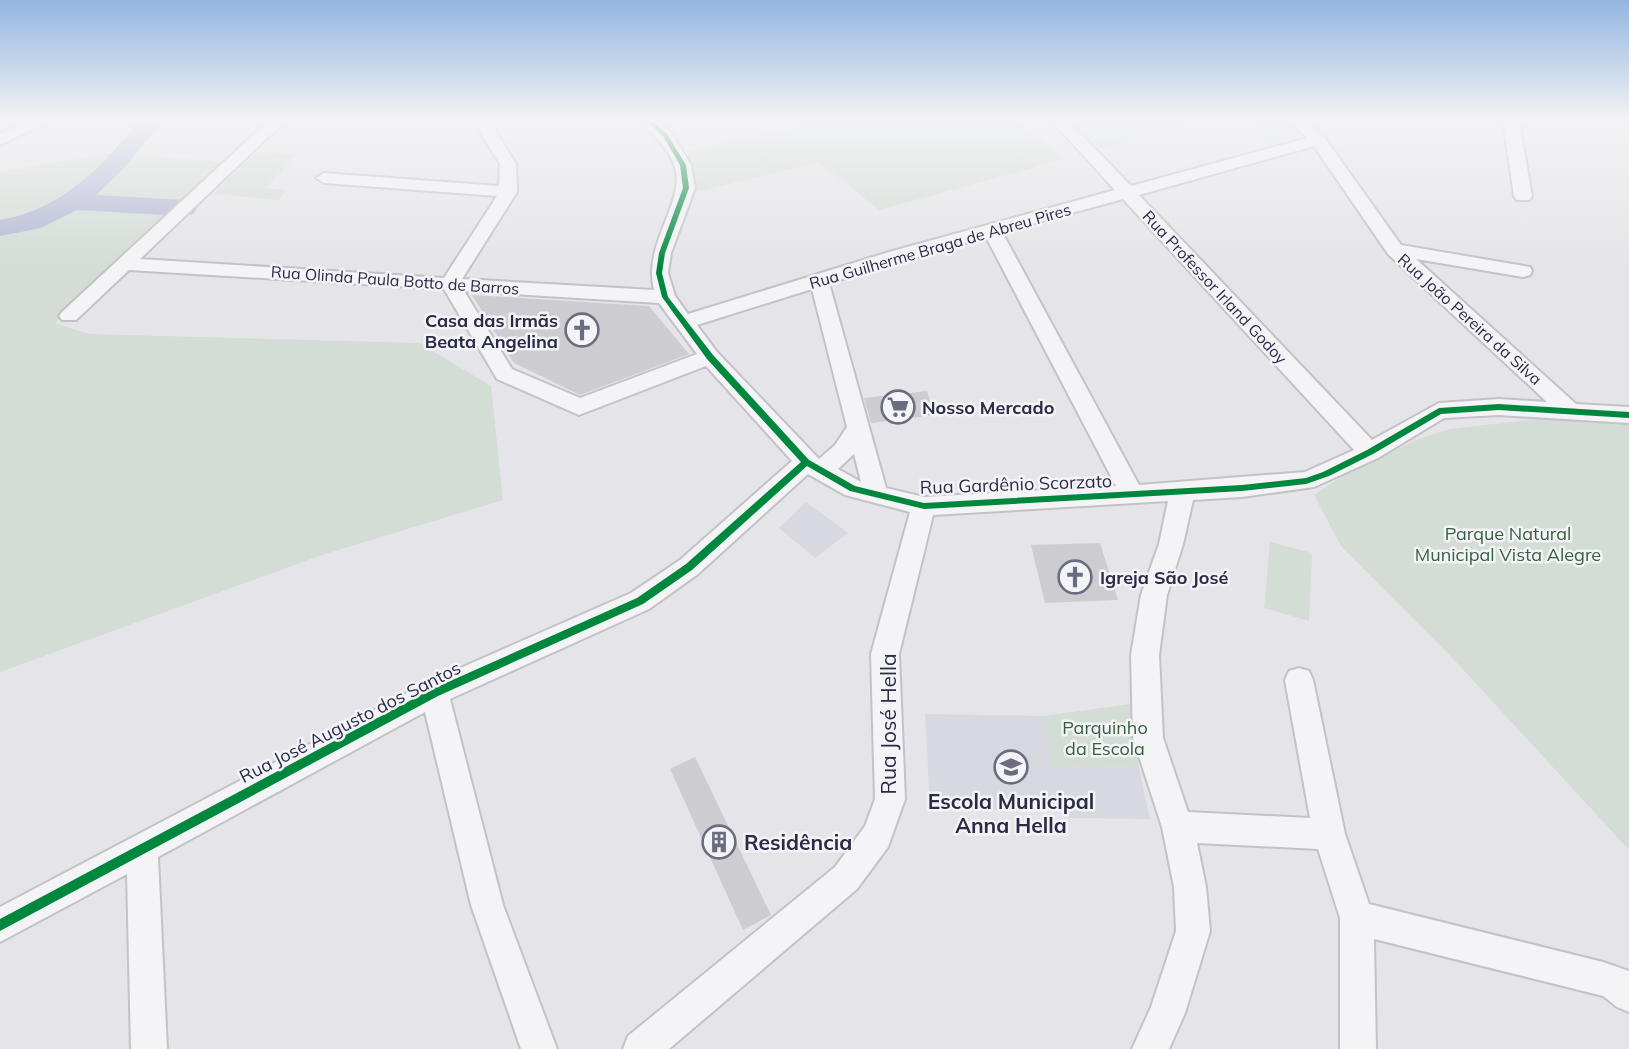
<svg xmlns="http://www.w3.org/2000/svg" width="1629" height="1049" font-family="Mulish,sans-serif">
	<style>
		.built { fill: #d8d8e1 }
		.green { fill: #d3dcd5 }
		.lines { fill: none; stroke-linecap: round; stroke-linejoin: round }
		.river { fill: #b3b8d4; fill-rule: evenodd }
		.building { fill: #ccccd1 }
		.minor-casing { stroke: #c2c2c7; stroke-width: 4 }
		.minor { fill: #f4f4f6; fill-rule: evenodd }
		.cycleway-casing { stroke: #f3f3f8; stroke-width: 4 }
		.cycleway { fill: #00873e; fill-rule: evenodd }
		.labels { text-anchor: middle; dominant-baseline: central; stroke-width: 5; stroke-linejoin: round; paint-order: stroke }
		.far-street-label { font-size: 16px; fill: #2a2b44; stroke: #f3f3f8 }
		.poi-label { font-size: 18px; font-weight: bold; fill: #2a2b44; stroke: #f3f3f8; text-anchor: start }
		.street-label { font-size: 18px; fill: #2a2b44; stroke: #f3f3f8 }
		.park-label { font-size: 18px; fill: #37603d; stroke: #f3f3f8 }
		.near-street-label { font-size: 21px; fill: #2a2b44; stroke: #f3f3f8 }
		.near-poi-label { font-size: 21px; font-weight: bold; fill: #2a2b44; stroke: #f3f3f8 }
	</style>
	<rect width="100%" height="100%" fill="#e5e5e9"/>
	<path class="built" d="M806,502L848,533L815,558L779,528Z
		M925,714L1044,716L1051,766L1139,768L1150,819L1069,818L1068,811L930,809Z"/>
	<path class="green" d="M796,121H1018L1065,159L879,210L819,162L696,192L687,151L800,125Z
		M1070,121H1203L1095,150Z
		M1250,121H1288L1307,135L1267,143Z
		M257,152L297,155L265,188L287,190L279,200L213,194Z
		M112,153L224,162L178,202L147,238L55,323L89,334L419,343L491,386L503,500L322,555L0,672V172Z
		M1537,419L1629,421V850L1459,665L1341,546L1314,495L1342,476L1418,439L1450,429Z
		M1270,542L1312,553L1309,621L1264,608Z
		M1130,704L1139,768L1051,766L1044,716Z"/>
	<g class="lines">
		<path class="river" d="M139,121H163L122,170L96,195L184,200L193,202L197,208L193,214L184,216L77,210L41,228L0,236V220C61,210 102,167 139,121Z"/>
	</g>
	<path class="building" d="M472,295L649,306L689,354L580,395L514,363Z
		M927,391L935,415L871,423L864,398Z
		M1100,543L1118,600L1045,603L1031,545Z
		M695,757L771,915L743,930L670,769Z"/>
	<g class="lines">
		<defs>
			<path id="minor" d="M30,121H50L0,145V134Z
				M268,121H285L140,259L444,278L497,196L324,183L316,178L324,173L499,186L500,164L473,121H489L516,164L517,192L462,279L654,290C642,242 688,201 674,164C667,146 653,135 641,121H658L671,132L691,165L695,188L671,253L668,273L675,296L688,314L889,252L1115,190L1052,121H1068L1131,186L1307,138L1289,121H1306L1324,137L1401,245L1530,267L1532,271L1530,275L1523,277L1416,259L1576,404L1629,407V423L1499,415L1444,418L1378,458L1314,487L1242,497L1193,500L1183,544L1167,595L1159,655L1163,738L1188,812L1310,818L1285,680L1289,671L1299,668L1309,671L1313,680L1345,834L1369,904L1603,962L1629,971V1012L1617,1007L1603,996L1374,939L1376,1049H1340V918L1318,849L1197,843L1206,887L1210,931L1185,1013L1169,1049H1132L1151,1007L1176,931L1174,887L1162,827L1133,738L1131,655L1141,595L1159,544L1168,501L933,515L899,654L905,799L888,847L857,889L669,1049H623L628,1036L835,867L865,826L875,799L871,654L910,512L845,495L808,474L698,574L649,609L450,699L503,905L557,1049H521L471,905L425,712L158,857L167,1049H131L127,874L0,942V907L424,684L631,593L680,560L792,461L706,366L579,415L497,379L444,289L129,270L76,320H62L59,316L62,312ZM1314,146L1388,254L1547,402L1499,399L1439,403L1372,440L1139,195ZM1123,199L1354,450L1305,472L1139,485L1002,232ZM986,237L1116,486L924,497L886,488L829,283ZM812,289L847,427L835,445L819,459L717,352L697,325ZM464,291L659,303L697,354L580,398L512,369ZM854,454L861,482L838,469Z
				M1503,121H1519L1532,196L1529,200H1517L1514,196Z"/>
		</defs>
		<use href="#minor" class="minor-casing"/>
		<use href="#minor" class="minor"/>
		<defs>
			<path id="cycleway" d="M646,121H652L667,134L686,165L689,188L665,253L662,273L668,297L713,355L809,460L855,486L924,503L1242,485L1306,478L1323,472L1367,450L1439,408L1499,404L1629,412V418L1499,410L1441,414L1373,454L1329,476L1306,484L1242,491L924,509L850,491L807,466L692,570L643,604L438,696L0,931V919L430,690L637,598L686,564L801,462L707,359L662,297L656,273L659,253L683,188L680,165L663,136Z"/>
		</defs>
		<use href="#cycleway" class="cycleway-casing"/>
		<use href="#cycleway" class="cycleway"/>
	</g>
	<linearGradient id="sky" x2="0" y2="1"><stop stop-color="#93b6e0"/><stop offset="0.45" stop-color="#f3f3f5"/><stop offset="1" stop-color="#f3f3f5" stop-opacity="0"/></linearGradient>
	<rect width="1629" height="267" fill="url(#sky)"/>
	<defs>
		<symbol id="church-ring" viewBox="-11 -11 22 22"><circle r="9.5" fill="#f3f3f8" stroke="#6b6c7e" stroke-width="1.5"/><path d="M-1.2-6h2.4v3.5h3.3v2.4h-3.3V6h-2.4V-.1h-3.3v-2.4h3.3Z" fill="#6b6c7e"/></symbol>
		<symbol id="supermarket-ring" viewBox="-11 -11 22 22"><circle r="9.5" fill="#f3f3f8" stroke="#6b6c7e" stroke-width="1.5"/><path d="M-6-5.5h2.5l.6 2H6L4.5 2H-2.5L-4.4-4H-6ZM-1.5 3.2a1.3 1.3 0 1 0 .1 0ZM3 3.2a1.3 1.3 0 1 0 .1 0Z" fill="#6b6c7e"/></symbol>
		<symbol id="school-ring" viewBox="-11 -11 22 22"><circle r="9.5" fill="#f3f3f8" stroke="#6b6c7e" stroke-width="1.5"/><path d="M0-5L7-2L0 1L-7-2ZM-4 1L0 2.5L4 1V4Q0 6-4 4Z" fill="#6b6c7e"/></symbol>
		<symbol id="building-ring" viewBox="-11 -11 22 22"><circle r="9.5" fill="#f3f3f8" stroke="#6b6c7e" stroke-width="1.5"/><path d="M-4-6H4V6H1V3H-1V6H-4ZM-2.5-4.3h1.7v1.8h-1.7ZM.8-4.3h1.7v1.8H.8ZM-2.5-1h1.7V.8h-1.7ZM.8-1h1.7V.8H.8Z" fill="#6b6c7e"/></symbol>
	</defs>
	<g fill-rule="evenodd">
		<use href="#church-ring" x="563" y="311" width="38" height="38"/>
		<use href="#supermarket-ring" x="879" y="388" width="38" height="38"/>
		<use href="#church-ring" x="1056" y="558" width="38" height="38"/>
		<use href="#school-ring" x="992" y="748" width="38" height="38"/>
		<use href="#building-ring" x="700" y="823" width="38" height="38"/>
	</g>
	<g class="labels">
		<g class="far-street-label">
			<text transform="translate(940 246) rotate(-16)">Rua Guilherme Braga de Abreu Pires</text>
			<text transform="translate(395 280) rotate(4)">Rua Olinda Paula Botto de Barros</text>
			<text transform="translate(1215 287) rotate(47)">Rua Professor Irland Godoy</text>
			<text transform="translate(1470 319) rotate(42)">Rua João Pereira da Silva</text>
		</g>
		<g class="poi-label">
			<text x="558" y="320" text-anchor="end">Casa das Irmãs<tspan x="558" dy="21">Beata Angelina</tspan></text>
			<text x="922" y="407">Nosso Mercado</text>
			<text x="1100" y="577">Igreja São José</text>
		</g>
		<g class="street-label">
			<text transform="translate(1016 484) rotate(-2)">Rua Gardênio Scorzato</text>
			<text transform="translate(350 722) rotate(-27)">Rua José Augusto dos Santos</text>
		</g>
		<g class="park-label">
			<text x="1508" y="533">Parque Natural<tspan x="1508" dy="21">Municipal Vista Alegre</tspan></text>
			<text x="1105" y="727">Parquinho<tspan x="1105" dy="21">da Escola</tspan></text>
		</g>
		<g class="near-street-label">
			<text transform="translate(888 724) rotate(-90)">Rua José Hella</text>
		</g>
		<g class="near-poi-label">
			<text x="1011" y="801">Escola Municipal<tspan x="1011" dy="24">Anna Hella</tspan></text>
			<text x="744" y="842" text-anchor="start">Residência</text>
		</g>
	</g>
</svg>
